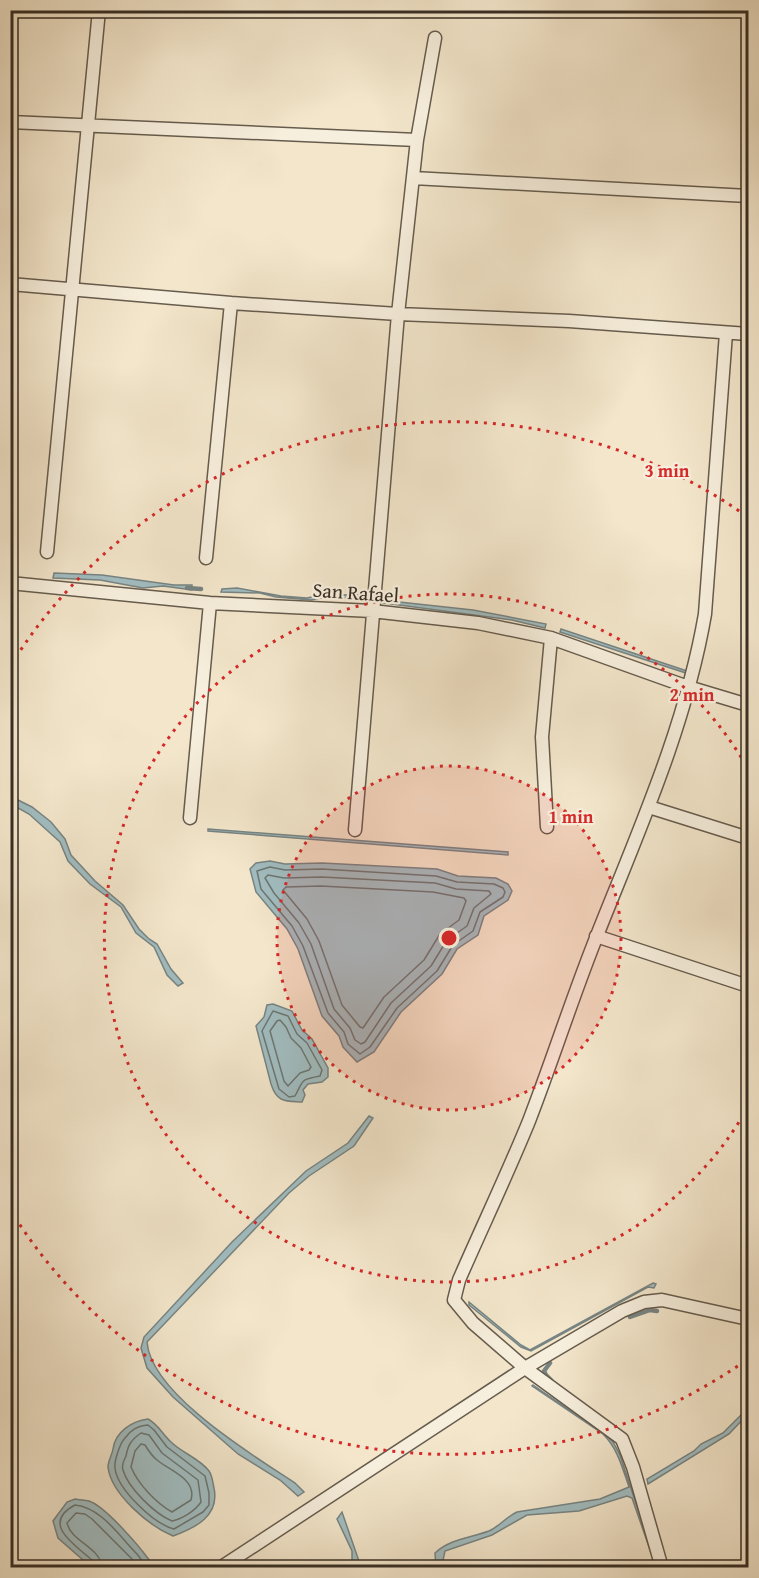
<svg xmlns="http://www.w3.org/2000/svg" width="759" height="1578" font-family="'Gentium Book Plus',serif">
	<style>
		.water { fill: #a1bdc1; stroke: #778483; stroke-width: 1.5 }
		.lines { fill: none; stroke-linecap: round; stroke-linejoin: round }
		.shore { stroke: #6c7673; stroke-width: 1.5 }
		.stream { stroke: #778483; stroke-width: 4.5 }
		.street-casing { stroke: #665c4e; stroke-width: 15 }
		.street { stroke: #f7efdd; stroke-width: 12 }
		.ring { fill: none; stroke: #d62828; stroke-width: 3; stroke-dasharray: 3 6 }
		.labels { text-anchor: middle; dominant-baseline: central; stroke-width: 4.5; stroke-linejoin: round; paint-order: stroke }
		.street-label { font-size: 20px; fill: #372e25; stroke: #f7efdd }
		.centre { fill: #d62828; stroke: #f7efdd; stroke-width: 3 }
		.ring-label { font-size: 18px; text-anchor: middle; font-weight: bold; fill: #d62828; stroke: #f7efdd; stroke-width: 4.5; stroke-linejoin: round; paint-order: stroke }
	</style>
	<rect width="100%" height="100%" fill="#f3e6cb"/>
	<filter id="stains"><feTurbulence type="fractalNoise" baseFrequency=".00333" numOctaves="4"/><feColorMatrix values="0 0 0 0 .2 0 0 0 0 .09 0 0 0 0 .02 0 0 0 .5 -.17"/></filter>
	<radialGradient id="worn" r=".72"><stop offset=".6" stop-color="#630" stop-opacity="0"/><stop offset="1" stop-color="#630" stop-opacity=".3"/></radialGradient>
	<path class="water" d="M54,573L102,575L174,585H192V590L163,586L143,588L100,580L53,578Z
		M237,588L281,596L307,598L330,593L344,595L367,594V597L355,599L331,596L311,600L276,597L260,593L221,592L222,589Z
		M379,593L390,601L473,610L546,624L545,628L512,620L384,603L376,601Z
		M561,629L690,672L689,674L560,632Z
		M10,796L32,807L51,822L65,839L71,855L95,881L123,905L139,929L149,939L157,944L171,969L183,983L178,986L167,975L154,947L136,933L121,907L90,884L68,861L60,842L29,814L11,804Z
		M208,829L508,852V855L208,831Z
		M270,861L285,864L322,863L437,869L458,876L496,878L508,884L512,891L508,900L484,916L478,935L457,949L442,974L401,1012L374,1052L357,1062L343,1047L339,1036L322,1016L298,949L287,929L256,892L250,869L256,863Z
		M273,1004L292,1011L302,1030L312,1039L328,1068V1077L322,1082L308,1084L303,1090L305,1095L302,1102C286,1101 277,1103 271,1084L256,1026L264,1017L267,1005Z
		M369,1116L373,1118L354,1146L309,1176L289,1193L147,1342C151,1394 254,1456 295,1483L304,1492L298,1496L280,1480L238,1454L173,1397L147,1368L141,1348L144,1337L232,1242L306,1171L348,1143Z
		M653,1283L656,1284L654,1288L648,1287L531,1351L521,1347L469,1305V1302L521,1345L530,1350Z
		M533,1385L606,1435L613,1442L620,1455L657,1567H656L632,1498L627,1496L579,1511L527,1515L492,1535L445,1551L443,1560L445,1567H436L435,1553C450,1539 470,1538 489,1531C500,1526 506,1517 517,1512L600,1499L629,1487C622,1467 618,1449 603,1434L532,1386Z
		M748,1408V1414L729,1434L648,1484L647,1479L694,1451L701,1444L723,1433Z
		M148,1419C159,1425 162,1434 171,1442C182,1453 199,1458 209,1471C212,1475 213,1483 214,1488C220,1516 195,1528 173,1536C149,1526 111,1494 108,1467C108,1461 112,1455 113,1449C115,1432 132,1421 148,1419Z
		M75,1499C79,1500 84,1500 89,1501C105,1506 139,1546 150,1561L148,1567H91L58,1538L53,1521L67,1502Z
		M342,1512L361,1567H352V1551L337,1519Z"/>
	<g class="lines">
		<path class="shore" d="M270,867L285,870L322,869L436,876L457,882L494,884L503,888L505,892L503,897L480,912L473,931L453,945L437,971L397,1008L370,1047L360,1054L348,1044L344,1032L328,1013L303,946L292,926L261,889L257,871Z
			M268,875L284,878L322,877L435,883L456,889L489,891L491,894L474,908L467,926L447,940L431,966L391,1003L365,1042L361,1044L355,1040L350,1028L334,1009L311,944L299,923L274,893L265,878Z
			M321,886L433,892L464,898L466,901L459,920L440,934L424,960L384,997L363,1028L360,1027L342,1005L319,941L307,919L283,890L286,887Z
			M273,1011L288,1016L297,1034L307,1043L322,1070L320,1076C299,1080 304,1080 295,1096L289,1097L279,1089L262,1031Z
			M280,1020L286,1027L291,1038L301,1048L311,1067L309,1070L300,1073L288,1086L284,1081L270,1031L277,1021Z
			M148,1425L154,1430L167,1447L205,1476L209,1493V1505L203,1512L174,1529C154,1524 117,1489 115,1468C114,1461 120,1443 125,1438C131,1430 137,1426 148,1425Z
			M141,1433L149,1435L162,1453L198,1480L201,1502C195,1511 182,1519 172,1521C155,1514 128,1488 123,1470C121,1464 124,1461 126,1456C128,1445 131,1440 141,1433Z
			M141,1444L145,1445C148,1450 152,1456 157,1460C170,1471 197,1479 191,1500L172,1512C156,1503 138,1484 131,1467L135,1451Z
			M95,1568L93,1561C77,1546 39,1524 75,1505C102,1508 119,1536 137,1554L143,1562V1568
			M102,1568C101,1547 71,1542 67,1523L76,1513L85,1514L92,1519L132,1559L135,1568"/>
		<path class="stream" d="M187,588L201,589
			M630,1317L650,1310L657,1311
			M550,1363L544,1371L546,1375L551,1380"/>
		<defs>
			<path id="street" d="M10,122L417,140
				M413,178L748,196
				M10,284L231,303L398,314L569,321L748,334
				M47,552L99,10
				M206,558L231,303
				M10,583L210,603L372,611L478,623L551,638L688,687L748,705
				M649,807L748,838
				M190,818L210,603
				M547,827L542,737L551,638
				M355,830L398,314L417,140L435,38
				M596,936L748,986
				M220,1568L525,1368L622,1311L644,1302L662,1300L748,1319
				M662,1568L633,1467L622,1439L525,1368L473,1323L454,1300L459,1280C482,1227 507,1175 529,1121C553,1059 573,995 598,933C639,830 686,725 705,614L726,333"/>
		</defs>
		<use href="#street" class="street-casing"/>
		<use href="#street" class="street"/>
	</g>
	<circle cx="449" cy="938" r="172" fill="#d62828" fill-opacity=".12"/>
	<g class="ring">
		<circle cx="449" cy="938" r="172"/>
		<path d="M748 1107A344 344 0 1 1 748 769"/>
		<path d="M745 1361A516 516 0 0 1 11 1211M11 665A516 516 0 0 1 745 515"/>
	</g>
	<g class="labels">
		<g class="street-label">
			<text transform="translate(356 592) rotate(4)">San Rafael</text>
		</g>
	</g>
	<circle cx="449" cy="938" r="9" class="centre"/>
	<g class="ring-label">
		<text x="667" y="477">3 min</text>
		<text x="692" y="701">2 min</text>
		<text x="571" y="823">1 min</text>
	</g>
	<rect width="759" height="1578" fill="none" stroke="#f3e6cb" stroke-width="36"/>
	<rect x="12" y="12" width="735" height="1554" fill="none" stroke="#372e25" stroke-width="3"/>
	<rect x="18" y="18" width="723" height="1542" fill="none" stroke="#372e25" stroke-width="1.5"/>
	<rect width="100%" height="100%" filter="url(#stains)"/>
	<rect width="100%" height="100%" fill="url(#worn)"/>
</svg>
